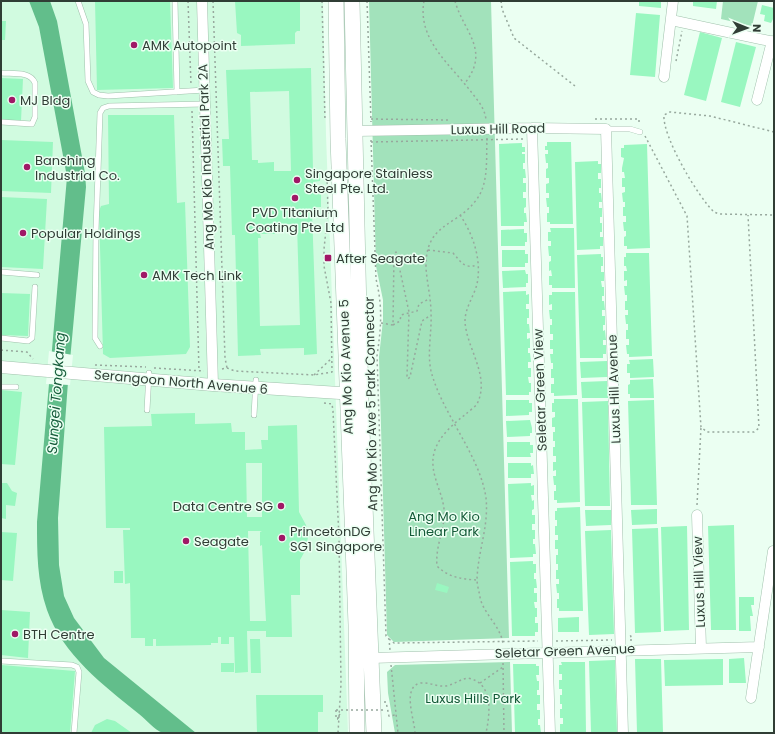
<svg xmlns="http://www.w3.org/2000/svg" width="775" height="734" font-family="Poppins,sans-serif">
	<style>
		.built { fill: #d1fbe0 }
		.green { fill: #a2e2bb }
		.water { fill: #62be8b }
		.pier { fill: #ebfff2 }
		.building { fill: #99f7c0; fill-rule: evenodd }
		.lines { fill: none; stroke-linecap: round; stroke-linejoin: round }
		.service-casing { stroke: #a0c1ac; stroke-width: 6 }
		.minor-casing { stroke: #a0c1ac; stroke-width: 11 }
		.tertiary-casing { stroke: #a0c1ac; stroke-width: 13 }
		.primary-casing { stroke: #a0c1ac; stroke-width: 16 }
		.path { stroke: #97a89d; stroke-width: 1.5; stroke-dasharray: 2 3; stroke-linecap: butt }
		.service { stroke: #fff; stroke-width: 5 }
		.minor { stroke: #fff; stroke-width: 10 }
		.tertiary { stroke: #fff; stroke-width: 12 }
		.primary { stroke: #fff; stroke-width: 15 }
		.path-bridge { stroke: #97a89d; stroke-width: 1.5; stroke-dasharray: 2 3; stroke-linecap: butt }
		.poi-dot { fill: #a01866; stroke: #ebfff2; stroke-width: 1.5 }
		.labels { text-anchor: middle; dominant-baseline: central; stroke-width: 3; stroke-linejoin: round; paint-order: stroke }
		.poi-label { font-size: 13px; fill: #303d35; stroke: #ebfff2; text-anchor: start }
		.street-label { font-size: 13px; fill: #303d35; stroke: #ebfff2 }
		.park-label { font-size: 13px; fill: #145a38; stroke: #ebfff2 }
		.water-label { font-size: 14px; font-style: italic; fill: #175c3b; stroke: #ebfff2 }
	</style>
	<rect width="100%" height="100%" fill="#ebfff2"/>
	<path class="built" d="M1,1H323L326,135L348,733H1Z"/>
	<path class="green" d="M369,1H491L509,638L394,642L387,635L379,357L383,320V300L376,266Z
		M723,1H758L752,26L721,19Z
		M510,662L512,733H395L388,693L387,672L395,665Z"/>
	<path class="water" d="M29,1H50L57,21L85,173L86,187L68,382L58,518L59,565L64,596L74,618L104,658L196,733C188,733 169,734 163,733C154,730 146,719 139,714C103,685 63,655 47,610C37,581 37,552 37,522L67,177L39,27Z"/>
	<path class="pier" d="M49,351L73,355L70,385L46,384Z"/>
	<path class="building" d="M95,1H170L173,88L97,90Z
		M235,1H300V31H297L295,33V44L241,46V35L237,33Z
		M639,1H661V8L639,6Z
		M693,1H717L716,9L693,6Z
		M762,5L774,8V17L771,23L764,21L765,15L760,14Z
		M636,13L660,15L655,77L630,75Z
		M1,21H6L5,40H1Z
		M700,32L722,38L706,101L684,95Z
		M736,42L756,47L740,107L721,102Z
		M311,68L313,171H320V181L313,182V188H321V207H315V211H312L317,354L304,355V348L260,349L261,355L238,356L235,235H232L230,166H223L222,139H229L226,70ZM289,91L291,171H274V162L258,163V160H252L250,92ZM275,224H297L300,325L260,326L258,238H261L260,234H275Z
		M1,78L23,79L21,121L1,120Z
		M108,115H174L177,203L185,202L190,347L186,354L110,358L103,354L99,211L101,206L109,204Z
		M1,140L53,142L51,193L1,191Z
		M547,142H571L573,224H550V222H547V213H549V207H547L546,198H549V193H546V184L549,183V178H546V169L548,168V163H546L545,154H548V150H545V146H547Z
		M522,143V147H525V152H522V154H525V163H523V169H525L526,178H523V183H526V192H523V198H526V207L524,208V213H526L527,222H524V226H501L499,144Z
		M647,144L650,248L627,249V246H624V237L626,236V231H624L623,222H626V216H623V207H625V202H623L622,193L625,192V187H622V178H625L624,172H622V168L624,158L621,157V148H624V145Z
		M598,161V164H601V173H598V179H601V188H599V193H601L602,202H599V208H602V217H600V223H602V232H600V237H603V246H600V249L577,250L575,162Z
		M1,197L47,199L43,269L1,267Z
		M550,228H574L575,288H552V285H549V276H552L551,270L549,271V262L551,261V256H549L548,246H551V241H548V232H551Z
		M524,229V233H527V242H525V246H501V230Z
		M502,250H525V254H528V263H525V267H502Z
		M626,253H649L652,356L629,357V354H627L626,345H629V339H626V330H628V324H626L625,315H628V310H625V301H627V295H625L624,286H627V280L624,281V271H627L626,266H624V257H626Z
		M601,254V257H603V266H601V272H604V281H601L602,287H604V296H602V301H604L605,310H602V316H605V325H603V331L605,330L606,340H603V345H606V354H603V358H580L577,255Z
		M525,270L526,274H528V283H526V287L503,288L502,271Z
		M526,291V295L529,294V304H526V309H529V318H527V324H529L530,333H527V339L530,338V348H528V353H530L531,362H528V368H531V377H528L529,383H531V392H529V395H506L503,292Z
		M552,292H575L577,395L554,396V393H551V384H554V378H551V369H553V363H551L550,354H553V349H550V340H553V334H550V325H552V319H550L549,310H552V304L549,305V295H552Z
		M1,293L30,294L28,336L1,335Z
		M653,359L654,377L630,378V373H627V364H630L629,360Z
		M607,361V377L581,378L580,362Z
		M653,379L654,398H630V394H628V385L630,384V380Z
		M607,381L608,398H582L581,382Z
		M1,390L22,392L15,465L1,464Z
		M554,399H578L580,502L557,503V500H554V491H556V485H554L553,476H556V470L553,471V462H556V456H553V447H555V441H553V432H555V427H552V418L555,417V412H552V403H554Z
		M506,400H529V403H532V412H529V415L506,416Z
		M654,400L657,505H631L628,401Z
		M608,401L610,506H585L582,402Z
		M195,413V424L231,423L232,432H245V450L262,449L261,440H268V426L297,425L299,512L306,525L308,537L306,549L300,560V595H291L292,637H266V631H247L248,672L235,673L234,637H229V644H221V637H218V643H211V645L156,646V639H153V646H145V638H131L130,583L125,584L123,530H130V528H106L104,427L152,426L151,414ZM246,463H262V517H247ZM248,531H262L260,532V546L262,545L266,621H250Z
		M530,420L532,428V433H530V436L507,437L506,421Z
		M507,442H530V445H533V453H530L531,457H507Z
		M508,463H531V466L533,465L534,474H531V478H508Z
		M1,483H7L12,491L17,493L15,506L6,505V519L1,518Z
		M531,483V486L534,485V495H531L532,501L534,500V509L532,510V515H535V524H532V530H535V539H533V544H535L536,554H533V557L510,558L508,484Z
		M580,507L583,611H559V608H557V599H559V593H557L556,584H559V579H556V570H558V564H556V555H558V549H555V540H558V535H555V526H557V520H555V511H557V508Z
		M657,509V524L632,525L631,510Z
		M585,510H611V525L586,526Z
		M734,525L736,630H711L708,526Z
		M687,526L689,630L664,631L661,527Z
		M658,528L661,632L635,633L632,529Z
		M611,530L614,634L589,635L585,531Z
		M1,532L17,533L13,581L1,580Z
		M533,561V564H536V573H534V579H536L537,588H534V593H537V602H534L535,608H537V617H535V623H538V632H535V636H512L510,562Z
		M114,571H123V583H114Z
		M437,583L449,587L447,593L435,590Z
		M739,597H754V605H751L753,616H750L751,631H739Z
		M1,610L30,612L28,658L1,655Z
		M579,617V632H558V618Z
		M250,639H260L261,673H251Z
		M744,658L746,683H729V659Z
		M635,659H661L663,733H637Z
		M723,659V685L665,686L664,660Z
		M615,660L617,733H591L589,661Z
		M561,662H585L586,733H560V724H563V718H560V709H562V704H560V695H562V689H559V680H562V674H559V665H562Z
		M221,663H234V672H221Z
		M513,664H536V666H539V675H536L537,681H539V690H537V695H540V704H537V710H540V719H538V725H540L541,733H515Z
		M1,665L75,671L70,733H1Z
		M256,695H323V712H318V733H257Z
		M107,719L115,721L132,733H91L95,725Z"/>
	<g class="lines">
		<defs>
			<path id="service" d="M78,1L86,24L88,81L93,92L99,95L108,96L205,90
				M175,1L177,92
				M1,73C13,74 30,71 35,83V117L32,124L1,122
				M606,129H630L640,132
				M1,272L37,275
				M1,338L28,341L32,338L35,287
				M100,346L95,338L96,230L100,113L103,108L109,106L205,104
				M1,387H16
				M147,410L149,373
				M254,415L256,380
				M1,661L72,665L77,667L79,672L74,733"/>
			<path id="minor" d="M202,1L213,385
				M671,20L774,42
				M664,77L673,1
				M757,100L772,41
				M532,128L550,733
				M356,131L532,128L606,129L623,733
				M697,515L701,648
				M371,658L759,647
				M751,698L773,551"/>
			<path id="tertiary" d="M1,367L213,385L355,394"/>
			<path id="primary" d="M336,1L338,139L356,625L357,733
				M352,1L361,404L374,733"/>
		</defs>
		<use href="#service" class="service-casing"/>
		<use href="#minor" class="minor-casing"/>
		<use href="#tertiary" class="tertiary-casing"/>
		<use href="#primary" class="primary-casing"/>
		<path class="path" d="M188,1L191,85
			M213,1L225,358L227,368
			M322,1L325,121
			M367,1L371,122
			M424,1C417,40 451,65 472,93C479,102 485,109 486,120
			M455,1C463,31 491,50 465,83
			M501,1L502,9L514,38L575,86
			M676,61L682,31
			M192,111L199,371
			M371,119L449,120
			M595,119H639V124
			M774,132L710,116L670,112L664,115C662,136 698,197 714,212L719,214L774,215
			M645,136L687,216L701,427L707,432H754L759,428L748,215
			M487,138C486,158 489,182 477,199C456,228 425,222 426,268C427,283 431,298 431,313C432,332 427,352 431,371C442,414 480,455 486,498C489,526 478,551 477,579C477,585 479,591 480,597C483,614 502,627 503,645
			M371,140L376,279C383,308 381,328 377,356L386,636L389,639L390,650
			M371,142L523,139
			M460,215C473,234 482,260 477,284C474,296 465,308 465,321C466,348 491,376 477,404C475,407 469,411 466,414C453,424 438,437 434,453C429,473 442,490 444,509C446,527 435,545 437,566C448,577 461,579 476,580
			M428,250L453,253C461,262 464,269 477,265
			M381,323L393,325L394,254L396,252L409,312L407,376L408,379L410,377L422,321L431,315
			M393,325L400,321L401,315L417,311L419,304L429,299
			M1,350L27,352L33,359
			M95,365L146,367
			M154,368L204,371
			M222,369L227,368L235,371L314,375L332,372L331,303L324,266V249L328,211L327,175
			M314,375L332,358
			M324,403L332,404L333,411L339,538L341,684L338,733
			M697,505L701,427
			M389,639L394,643L538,641
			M630,640H632L630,634
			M556,641L612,640
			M503,663L504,733
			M391,665L398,733
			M480,683L503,667
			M384,702H386L389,716L395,715
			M336,710V719H338
			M339,718H337L340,714
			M415,733C415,721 401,686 421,683C429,682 437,687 445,686C454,685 460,679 468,678C494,683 490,714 486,733"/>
		<use href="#service" class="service"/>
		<use href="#minor" class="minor"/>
		<use href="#tertiary" class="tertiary"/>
		<use href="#primary" class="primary"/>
		<path class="path-bridge" d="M336,710H384"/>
	</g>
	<g class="poi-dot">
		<circle cx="134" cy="45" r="4"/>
		<circle cx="12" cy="100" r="4"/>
		<circle cx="27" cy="167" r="4"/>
		<circle cx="297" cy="180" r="4"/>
		<circle cx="295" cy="198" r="4"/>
		<circle cx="23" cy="233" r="4"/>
		<rect x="324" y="254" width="8" height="8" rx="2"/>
		<circle cx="144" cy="275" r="4"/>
		<circle cx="281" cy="506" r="4"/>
		<circle cx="282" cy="538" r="4"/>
		<circle cx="186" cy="541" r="4"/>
		<circle cx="15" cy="634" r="4"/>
	</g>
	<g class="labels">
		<g class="poi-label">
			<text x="142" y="45">AMK Autopoint</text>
			<text x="20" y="100">MJ Bldg</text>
			<text x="35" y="160">Banshing<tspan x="35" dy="15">Industrial Co.</tspan></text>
			<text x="305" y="173">Singapore Stainless<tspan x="305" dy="15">Steel Pte. Ltd.</tspan></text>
			<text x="295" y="212" text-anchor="middle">PVD TItanium<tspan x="295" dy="15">Coating Pte Ltd</tspan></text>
			<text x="31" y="233">Popular Holdings</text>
			<text x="336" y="258">After Seagate</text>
			<text x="152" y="275">AMK Tech Link</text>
			<text x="273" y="506" text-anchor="end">Data Centre SG</text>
			<text x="290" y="531">PrincetonDG<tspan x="290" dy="15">SG1 Singapore</tspan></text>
			<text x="194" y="541">Seagate</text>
			<text x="23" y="634">BTH Centre</text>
		</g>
		<g class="street-label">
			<text transform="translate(498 129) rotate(-1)">Luxus Hill Road</text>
			<text transform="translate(206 157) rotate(-92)">Ang Mo Kio Industrial Park 2A</text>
			<text transform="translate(346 367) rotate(-92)">Ang Mo Kio Avenue 5</text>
			<text transform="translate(181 382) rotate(5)">Serangoon North Avenue 6</text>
			<text transform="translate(614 389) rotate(-92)">Luxus Hill Avenue</text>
			<text transform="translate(540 390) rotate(-92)">Seletar Green View</text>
			<text transform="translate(371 404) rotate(-91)">Ang Mo Kio Ave 5 Park Connector</text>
			<text transform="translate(699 582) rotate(-92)">Luxus Hill View</text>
			<text transform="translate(565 651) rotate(-2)">Seletar Green Avenue</text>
		</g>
		<g class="park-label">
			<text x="444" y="516">Ang Mo Kio<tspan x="444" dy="15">Linear Park</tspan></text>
			<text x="473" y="698">Luxus Hills Park</text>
		</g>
		<g class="water-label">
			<text transform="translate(56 393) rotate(-86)">Sungei Tongkang</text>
		</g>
	</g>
	<rect width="775" height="734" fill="none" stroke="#303d35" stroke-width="4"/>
	<g transform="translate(747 28) rotate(91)" stroke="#ebfff2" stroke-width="3" paint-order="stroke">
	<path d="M0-3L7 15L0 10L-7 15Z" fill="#303d35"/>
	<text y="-6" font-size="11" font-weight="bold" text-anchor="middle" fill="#303d35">N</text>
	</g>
</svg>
